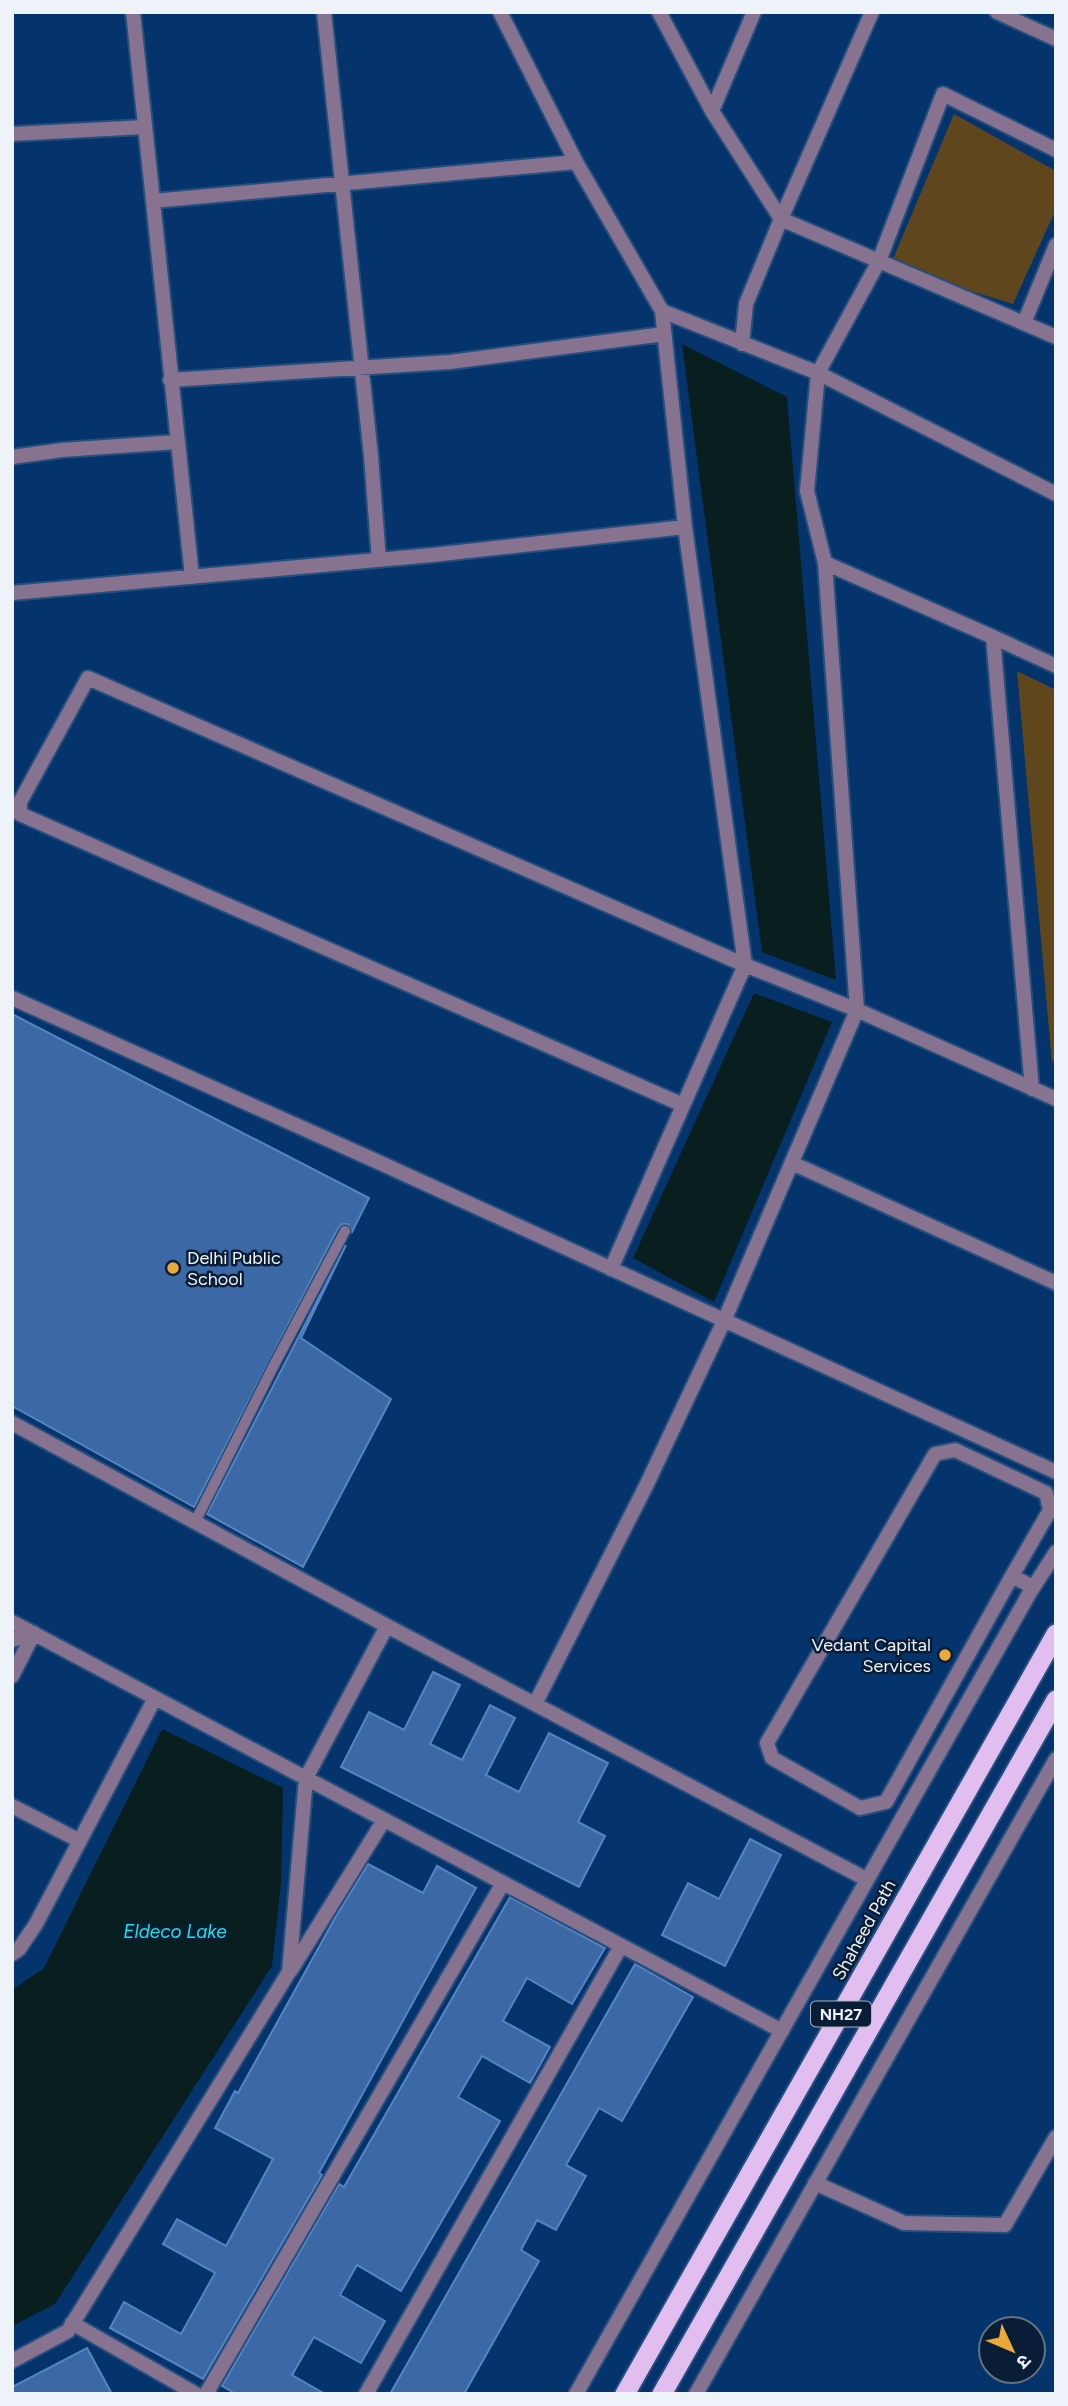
<svg xmlns="http://www.w3.org/2000/svg" width="1068" height="2406" font-family="Figtree,'Noto Sans Devanagari',sans-serif">
	<style>
		.green { fill: #60461c }
		.water { fill: #091f1f }
		.building { fill: #3c69a5; stroke: #5785c3; stroke-width: 2 }
		.lines { fill: none; stroke-linecap: round; stroke-linejoin: round }
		.service-casing { stroke: #254f7f; stroke-width: 13 }
		.minor-casing { stroke: #254f7f; stroke-width: 18 }
		.tertiary-casing { stroke: #254f7f; stroke-width: 18 }
		.trunk-casing { stroke: #254f7f; stroke-width: 23 }
		.service { stroke: #87728f; stroke-width: 10 }
		.minor { stroke: #87728f; stroke-width: 14 }
		.tertiary { stroke: #87728f; stroke-width: 14 }
		.trunk { stroke: #e2bef0; stroke-width: 19 }
		.poi-dot { fill: #eba93a; stroke: #0a1d36; stroke-width: 2.5 }
		.labels { text-anchor: middle; dominant-baseline: central; stroke-width: 5; stroke-linejoin: round; paint-order: stroke }
		.shield { fill: #0a1d36; stroke: #aab3bf; stroke-width: 2 }
		.shield-label { font-size: 16px; font-weight: bold; fill: #eef3fa }
		.poi-label { font-size: 18px; fill: #eef3fa; stroke: #0a1d36; text-anchor: start }
		.street-label { font-size: 18px; fill: #eef3fa; stroke: #0a1d36 }
		.water-label { font-size: 19px; font-style: italic; fill: #1fe0e2; stroke: #0a1d36 }
	</style>
	<rect width="100%" height="100%" fill="#04346b"/>
	<path class="green" d="M954,114L1056,171V209L1013,304L890,266Z
		M1017,671L1056,690V1056L1052,1063Z"/>
	<path class="water" d="M682,344L787,397L836,980L762,952Z
		M754,993L832,1022L714,1302L633,1258Z
		M162,1729L283,1788L281,1883L272,1966L55,2304L12,2326V1990L44,1968Z"/>
	<path class="building" d="M12,1014L369,1198L352,1232L348,1224H342L338,1228L194,1507L12,1406Z
		M346,1245L301,1338L391,1399L303,1567L207,1514Z
		M433,1672L460,1685L430,1744L462,1760L490,1705L515,1718L486,1775L519,1792L549,1733L608,1763L578,1822L605,1836L579,1887L341,1767L369,1712L404,1730Z
		M750,1839L781,1855L725,1966L662,1935L688,1883L719,1899Z
		M368,1864L423,1893L437,1866L476,1888L319,2173L322,2175L203,2379L110,2328L124,2302L181,2334L215,2273L163,2244L177,2219L226,2246L273,2159L215,2128L235,2091L238,2093L335,1918Z
		M510,1897L605,1948L572,2004L527,1978L503,2021L550,2047L530,2083L482,2056L458,2097L500,2121L401,2291L357,2265L340,2295L385,2321L361,2363L314,2337L292,2375L325,2394H236L222,2386L339,2184L344,2187Z
		M635,1964L693,1997L622,2121L599,2108L566,2165L586,2176L556,2230L537,2220L521,2250L539,2261L464,2394H390Z
		M87,2348L112,2394H12V2387Z"/>
	<g class="lines">
		<defs>
			<path id="service" d="M195,1522L273,1367L345,1231"/>
			<path id="minor" d="M133,12L153,201
				M324,12L371,456L379,560
				M500,12L576,162L662,311L818,373L1056,494
				M659,12L712,111L781,219L1056,337
				M997,12L1056,39
				M712,111L754,12
				M12,134L145,127
				M1024,323L1056,245
				M742,344L746,304L781,219L872,12
				M170,380L450,362L664,334
				M12,457L62,450L177,442
				M825,563L807,491L818,373L879,261L943,94L1056,150
				M192,577L153,201L576,162
				M12,593L432,555L685,527
				M993,637L1056,666
				M12,998L376,1161L1056,1472
				M683,1105L20,814V802L88,678L745,965L857,1010L1056,1099
				M792,1163L1056,1283
				M611,1269L745,965L685,527L662,311
				M12,1423L387,1626L866,1879
				M1012,1576L886,1802L860,1808L772,1758L767,1743L935,1454L955,1450L1046,1493L1050,1510L1012,1576L1033,1587
				M12,1622L782,2031
				M12,1640L34,1633L12,1676
				M535,1704L646,1486L724,1321L857,1010L825,563L993,637L1032,1089
				M12,1806L80,1841
				M12,1954L19,1949L36,1924L155,1698
				M291,1970L384,1820
				M815,2183L904,2223L1005,2225L1056,2137
				M72,2323L196,2394
				M12,2361L68,2331L289,1972L306,1778L387,1626
				M206,2394L503,1883
				M366,2394L621,1946"/>
			<path id="tertiary" d="M576,2394L1029,1594L1056,1552
				M696,2394L1056,1759"/>
			<path id="trunk" d="M625,2394L1056,1634
				M662,2394L1056,1700"/>
		</defs>
		<use href="#service" class="service-casing"/>
		<use href="#minor" class="minor-casing"/>
		<use href="#tertiary" class="tertiary-casing"/>
		<use href="#trunk" class="trunk-casing"/>
		<use href="#service" class="service"/>
		<use href="#minor" class="minor"/>
		<use href="#tertiary" class="tertiary"/>
		<use href="#trunk" class="trunk"/>
	</g>
	<g class="poi-dot">
		<circle cx="173" cy="1268" r="7"/>
		<circle cx="945" cy="1655" r="7"/>
	</g>
	<g class="labels">
		<rect class="shield" x="811" y="2001.5" width="60" height="25" rx="5"/>
		<g class="shield-label">
			<text x="841" y="2014">NH27</text>
		</g>
		<g class="poi-label">
			<text x="187" y="1258">Delhi Public<tspan x="187" dy="21">School</tspan></text>
			<text x="931" y="1645" text-anchor="end">Vedant Capital<tspan x="931" dy="21">Services</tspan></text>
		</g>
		<g class="street-label">
			<text transform="translate(864 1930) rotate(-61)">Shaheed Path</text>
		</g>
		<g class="water-label">
			<text x="175" y="1931">Eldeco Lake</text>
		</g>
	</g>
	<rect width="1068" height="2406" fill="none" stroke="#eef3fa" stroke-width="28"/>
	<g transform="translate(1012 2350) rotate(134)"><circle r="33" fill="#0a1d36" stroke="#657384" stroke-width="2"/>
	<path d="M0-5L12 26L0 18L-12 26Z" fill="#eba93a"/>
	<text y="-10" font-size="19" font-weight="bold" text-anchor="middle" fill="#eef3fa">उ</text>
	</g>
</svg>
